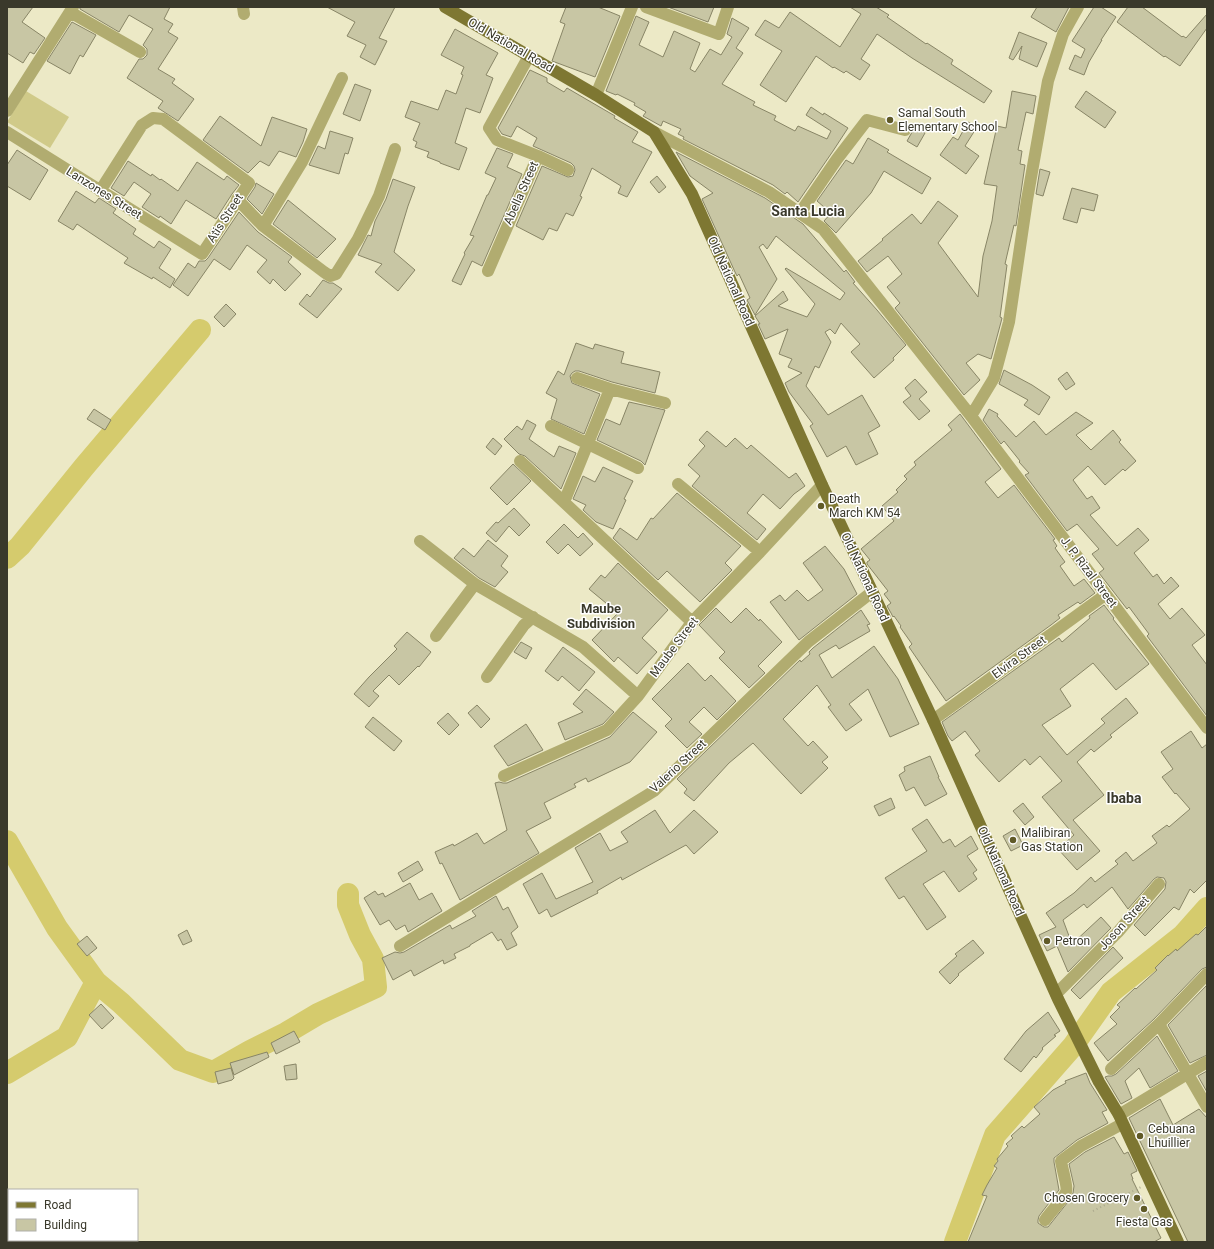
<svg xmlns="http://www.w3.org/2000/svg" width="1214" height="1249" font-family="Roboto,sans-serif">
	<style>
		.green { fill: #d0ca89 }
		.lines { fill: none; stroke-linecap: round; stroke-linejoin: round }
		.river { stroke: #d5cb6d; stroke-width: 22 }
		.building { fill: #c8c6a4; stroke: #888566 }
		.path { stroke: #aba98d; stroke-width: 2; stroke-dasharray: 1 3; stroke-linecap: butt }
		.minor { stroke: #b1ac70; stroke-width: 12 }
		.major { stroke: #7e7732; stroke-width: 12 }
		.poi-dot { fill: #605a27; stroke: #fff; stroke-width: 1.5 }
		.labels { text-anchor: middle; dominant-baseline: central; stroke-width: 3; stroke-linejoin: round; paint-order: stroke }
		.street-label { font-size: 12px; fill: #3a392b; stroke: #fff }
		.poi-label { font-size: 12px; fill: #3a392b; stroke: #fff; text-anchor: start }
		.neighbourhood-label { font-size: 13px; font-weight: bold; fill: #3a392b; stroke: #fff }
		.quarter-label { font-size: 14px; font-weight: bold; fill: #3a392b; stroke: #fff }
	</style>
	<rect width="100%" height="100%" fill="#ece9c6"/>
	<path class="green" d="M26,91L69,117L50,148L7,122Z"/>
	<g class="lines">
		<path class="river" d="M7,558L20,546L84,467L200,330
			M7,841L57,928L96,982
			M7,1073L67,1037L96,982L121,1003L180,1060L213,1072L250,1051L286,1033L318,1014L376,987L373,959L360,935L348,905V894
			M955,1242L995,1135L1073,1046L1111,992L1183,935L1207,908"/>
	</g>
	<path class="building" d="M7,7H33L22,22L45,38L34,54L30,52L23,63L7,53Z
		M80,7H170L164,19L173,24L168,32L178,38L158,69L175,79L172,83L194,99L178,121L158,108L163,101L127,78L139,59H143L147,55V49L143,45L153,29L129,15L119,32L80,9Z
		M327,7H395L379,38L387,41L375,65L360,57L366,45L347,36L355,22Z
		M566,7H598L620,16L595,77L552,61L565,24L560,22Z
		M668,7H714L708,22Z
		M850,7H876L889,15L887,17L926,44L927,43L953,60L951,64L992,91L984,103L912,58L877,34L861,59L870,65L860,80L846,71L844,73L834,67L833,68L816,56L786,102L760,85L782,51L755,35L765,20L779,28L790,12L840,47L861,14Z
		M1037,7H1069L1056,32L1031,17Z
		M1094,7H1101L1116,17L1101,40H1102L1089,62L1084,75L1069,69L1075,55L1081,58L1085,49L1072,41Z
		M1128,7H1142L1182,37L1183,36L1186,38L1207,14V28L1180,66L1165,56L1164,57L1117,22Z
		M636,16L649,22L639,45L663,57L674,31L700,43L690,69L695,72L710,49L721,55L732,37L727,34L732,18L749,28L736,48L743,53L722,84L755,102L753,105L776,116L774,120L795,131L798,126L827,139L831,131L806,115L811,107L823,115L824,113L848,128L833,151L798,202L787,192L785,194L773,185L683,139L684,137L678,134L681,129L663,121L661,126L643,116L646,112L634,105L635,103L617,94L616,95L606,91Z
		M72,22L96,35L83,57L80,55L70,74L47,61Z
		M455,29L498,53L486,75L493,78L480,113L466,108L455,143L467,148L459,170L440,163V162L427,157L429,152L415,147L417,142L413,140L420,123L405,117L411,101L438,110L446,90L456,94L463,75L461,74L464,67L441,55Z
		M1019,32L1047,43L1037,67L1019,59L1022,46L1013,60L1009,58Z
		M530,70L547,78V82L564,92L567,88L615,116L614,118L638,132L632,142L652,152L627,197L618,193L621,186L592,168L580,196L582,197L573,216L566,213L557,231L549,228L543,240L516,226L542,166L568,177L573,176L575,170L574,166L571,163L533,146L537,138L517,126L511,137L502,134L498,128Z
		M355,84L371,90L360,121L343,114Z
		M1012,91L1036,96L1033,114L1026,112L1018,150L1022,151L1020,164L1025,165L1016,226L1014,225L1005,264L1007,265L1000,317L1002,318L1001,322L991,359L978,354L966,363L980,380L964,395L895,308L900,303L887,287L902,274L888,256L867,272L858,261L883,240L882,239L912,214L921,224L938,201L958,216L938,243L978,297L983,256L992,221L997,186L984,184L997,126L1006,128Z
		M1086,91L1116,112L1105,128L1075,107Z
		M220,116L261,146L272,117L307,129L303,142L296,157L279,151L269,166L260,161L248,173L203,140Z
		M968,122L977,127L965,146L979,156L966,174L940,155L953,137L958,140Z
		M915,127L925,133L917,147L907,141Z
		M330,131L353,138L348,154L345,153L339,174L309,165L318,146L325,149Z
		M868,138L889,150L887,152L931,178L922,194L884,171L871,193L836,233L824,221L831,213L817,201L846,160L853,164Z
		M497,148L513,154L507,167L522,174L482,266L472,261L461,285L452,281L465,254L464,253L474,236L470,235L487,195H488L496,178L485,173Z
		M17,150L48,170L30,200L7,186V165Z
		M676,152L765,198L803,224L844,272L846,270L855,282L853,283L877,310L906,345L893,358L894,360L874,378L851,352L860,344L841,323L835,334L830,329L825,332L831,342L819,368L815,366L806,386L828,415L862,395L880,426L868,433L878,454L856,465L846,446L827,457L810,426L813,424L789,392L785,383L802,373L788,367L792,359L779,354L788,329L765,339L758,324H760L755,316L783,291L788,300L778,306L807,317L815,304L785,269L786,268L840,300L845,293L776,236L767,249L763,244L759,247L777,279L755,315L747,300L750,298L739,274L737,276L735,272L702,199L713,193L690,176Z
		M128,161L151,176L152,174L160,180L161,179L178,191L197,162L224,180L227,176L239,185L232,194L216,219L186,200L171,224L160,216L159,218L142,207L151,194L134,182L124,196L111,188Z
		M1040,169L1050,172L1043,196L1036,194Z
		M657,176L666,187L659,193L650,182Z
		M393,179L415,187L408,206L394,252L415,270L398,291L375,272L382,264L358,255L368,235L371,236L375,221L386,199Z
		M256,183L274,194L262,214L247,199L255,187Z
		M1072,188L1098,195L1094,211L1081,208L1077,223L1063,219Z
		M76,191L95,203L99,198L116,209L113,213L136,229L133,234L154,248L159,241L171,249L159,268L175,279L170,288L153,277L152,279L124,263L128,258L77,224L73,230L58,221Z
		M288,200L336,239L317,258L273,224Z
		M239,212L258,232L292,257L288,262L301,274L285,291L273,279L270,284L257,272L267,260L247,245L230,270L214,259L188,296L173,285L188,263L195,268L199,261H205L208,258Z
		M323,280L329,283H333L342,289L317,318L299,304L307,294L310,297Z
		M226,304L236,314L224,327L214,317Z
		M576,343L593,349L595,344L624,352L621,363L660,372L655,393L612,382L579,371H575L572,373L570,376L572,383L600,394L584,434L551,419L557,399L546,393L558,371L564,375Z
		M1004,370L1032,385L1050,397L1039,415L1024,405L1028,400L999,384Z
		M1067,372L1075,384L1066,390L1058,379Z
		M915,379L927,392L919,399L930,411L919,420L903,402L911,396L905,388Z
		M629,402L665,410L645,465L641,461L597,440L606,419L620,425Z
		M94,409L111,420L105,430L87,419Z
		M989,409L998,414L997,416L1016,437L1034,421L1046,435L1076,412L1093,423L1076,435L1091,450L1113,430L1121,440L1119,442L1136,461L1125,471L1123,469L1105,485L1088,466L1073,480L1087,499L1092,496L1100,508L1090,515L1117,546L1138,528L1149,540L1134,553L1153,577L1157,574L1164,584L1171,577L1179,586L1158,604L1170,619L1182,608L1205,635L1192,645L1207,665V716L1147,636L1149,634L1129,607L1127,609L1099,573L1104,569L1092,554L1099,549L1077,524L1067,531L1025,475L1029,473L1019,462L1020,461L1004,441L1001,444L983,420Z
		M960,414L1001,469L985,482L998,498L1014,485L1055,539L1053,540L1057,546L1055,548L1065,562L1060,566L1074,586L1084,579L1095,593L1080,604L1078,602L1058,615L1060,618L1051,625L946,701L909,647L912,644L900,627L901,626L894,616L893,617L891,613L887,606L891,603L884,594L888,591L867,564V562L870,560L861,549L894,521L882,506L898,492L896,490L907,479L904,476L916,465L914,462L952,430L948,425Z
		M527,420L536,425L529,439L554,457L559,446L576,453L561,489L525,456L519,454L504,439L517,426L522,430Z
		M707,431L726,447L735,438L747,449L751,445L789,478L796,473L805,486L794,494L780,509L763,494L747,513L766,529L757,540L692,486L700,476L688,465L705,446L699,440Z
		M493,438L502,446L495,455L486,447Z
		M513,464L531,481L507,505L490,488Z
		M603,467L633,481L624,499L626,500L613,529L596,522L583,510L586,505L573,499L583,476L595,482Z
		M677,493L741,546L725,563L732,570L700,602L667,571L658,580L613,538L620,528L637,540L651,518L653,519Z
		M514,508L530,525L519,536L509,526L496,542L486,533L496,522L498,523Z
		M564,524L578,538L583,533L593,544L580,556L568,544L558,554L546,542Z
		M488,540L508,556L501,566L508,572L495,587L479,578L454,558L463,548L474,557Z
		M825,546L844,569L857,594L799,640L770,602L780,595L785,601L797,590L808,601L823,590L803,563Z
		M618,563L668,610L642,638L657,652L637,674L618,657L614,662L592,640L618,613L589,589L601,575L605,578Z
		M1104,605L1114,618L1113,619L1149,664L1116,690L1093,663L1060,689L1071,706L1042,725L1067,755L1105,723L1101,719L1126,698L1138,713L1110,735L1112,737L1094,752L1091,749L1077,762L1104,795L1073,820L1100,851L1077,870L1058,849L1074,835L1042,797L1062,781L1040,756L1030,765L1025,759L999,782L975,755L980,751L965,731L952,741L948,736L942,722L1059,638L1062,642L1090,618L1089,616Z
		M716,608L731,623L746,608L759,621L760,619L782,642L758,666L765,673L749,688L719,658L725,652L699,625Z
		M861,610L870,624L867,625L870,631L839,649L836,645L819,655L832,678L874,646L898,679L919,724L890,737L868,689L849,704L862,720L846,731L828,707L831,705L817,685L783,719L808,746L813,741L828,757L822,762L828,768L801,794L753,743L729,763L694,801L684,793L687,789L677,779L800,660L801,662L810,654L809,652L813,648Z
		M407,632L431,652L419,667L418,666L399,685L389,675L373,691L379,696L369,707L354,694L369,677L397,649L394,646Z
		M521,642L532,648L526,659L514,652Z
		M563,647L595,672L579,691L562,676L558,681L545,671Z
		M688,663L705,681L711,675L736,701L717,720L704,707L689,722L702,734L687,748L665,726L672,719L652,699Z
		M586,689L614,712L603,724L565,740L558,723L583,712L573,704Z
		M477,705L490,719L481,728L468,713Z
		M633,712L657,732L630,762L588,782L586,778L574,784L576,787L544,803L551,818L526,831L539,853L460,900L442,863L440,864L435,852L453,844L454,846L477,833L484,844L507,830L495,783L499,782L503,783H507L610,737Z
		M448,713L459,725L449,735L437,723Z
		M373,717L402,741L394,751L365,727Z
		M526,724L543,750L508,766L494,746Z
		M1191,731L1202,748L1207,744V880L1194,893L1190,889L1179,910L1174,907L1145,936L1134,925L1165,889L1166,882L1164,878L1157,877L1154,879L1128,909L1112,887L1087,908L1084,904L1063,920L1072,944L1101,917L1111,928L1068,972L1057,946L1047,951L1039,935L1056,927L1046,913L1074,893L1091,877L1095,882L1118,864L1115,861L1126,852L1133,861L1157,843L1152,836L1167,825L1169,827L1190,809L1176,793L1175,794L1162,777L1173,769L1161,752Z
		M930,756L939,777H938L947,794L925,806L914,787L906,791L899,775L905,771L904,767Z
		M891,798L895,808L879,816L874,806Z
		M1023,803L1034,817L1025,825L1013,811Z
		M655,810L670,833L694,810L718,832L694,854L686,845L622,880L621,877L597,891L598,893L551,917L547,909L539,914L523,884L542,873L556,899L593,882L575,848L600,833L610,851L628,842L621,832Z
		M927,819L943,843L950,839L955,847L971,836L978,849L967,856L977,870L973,873L977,879L959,892L944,871L923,884L946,917L927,930L904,896L899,899L885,878L927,851L912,829Z
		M1015,829L1023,845L1011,851L1003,836Z
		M418,861L423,870L403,882L398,873Z
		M410,883L419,900L432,893L442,911L408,932L405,925L396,930L389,920L380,925L364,898L375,891L378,895L383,893L385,897Z
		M496,896L503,910L508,907L518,927L511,933L517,945L507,950L501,939L498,941L492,932L470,945V946L454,954L456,958L444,964L443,960L414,976L411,970L393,980L382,958L395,952L400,953L404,952L450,925L452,929L476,916L472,911Z
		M1207,926V967L1202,969L1154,1019L1108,1061L1094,1043L1117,1024L1110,1017L1120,1007L1117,1005L1135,988L1136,989L1157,970L1155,968L1168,955V956L1176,949L1177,951L1196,934L1198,935Z
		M187,930L192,941L183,945L178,935Z
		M87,936L97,948L87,956L77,944Z
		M973,940L984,953L958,974L959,975L950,984L939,972L957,956L955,954Z
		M1113,947L1123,958L1080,999L1071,990Z
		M1207,985V1055L1190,1063L1168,1025Z
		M101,1004L114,1018L102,1029L89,1015Z
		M1048,1012L1060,1031L1054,1035L1056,1036L1042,1048L1043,1049L1036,1058L1034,1056L1021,1072L1004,1059L1026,1031Z
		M294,1031L300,1042L276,1054L271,1043Z
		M1157,1036L1178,1071L1150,1088L1139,1068L1125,1081L1132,1098L1121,1104L1105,1077L1108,1076H1112L1116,1074Z
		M267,1052L269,1057L234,1075L230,1063Z
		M296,1064L297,1079L286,1080L284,1066Z
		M231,1068L234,1078L232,1080L218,1084L215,1072Z
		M1207,1071V1092L1198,1076Z
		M1086,1073L1090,1083L1107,1110L1102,1112L1108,1123L1077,1140L1054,1158V1162L1059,1190L1039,1216L1038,1220V1223L1044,1227H1048L1071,1198L1073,1193L1074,1186L1069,1164L1085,1152L1114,1137L1124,1154L1128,1152L1137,1171L1131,1174L1133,1179H1132L1161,1238L1154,1242H968L987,1196L982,1195L987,1185L997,1168L994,1166L998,1161L997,1159L1008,1146L1006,1144L1013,1138L1011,1136L1022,1126L1024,1128L1040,1114L1034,1107L1053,1090L1066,1083L1065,1081Z
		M1160,1099L1173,1125L1199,1109L1207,1118V1242H1188L1129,1118Z"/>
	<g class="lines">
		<path class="path" d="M1093,1211L1141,1187"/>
		<path class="minor" d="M243,7L244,14
			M646,7L719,34L728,7
			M70,12L140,52
			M596,95L632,7
			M7,111L73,7
			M7,132L202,254L249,183L163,119L153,118L142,125L100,191
			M654,132L769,192L823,229L971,416L1207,728
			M538,156L568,170
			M237,199L263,226L324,272L330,276L336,274L358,239L379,196L395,149
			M800,213L837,159L867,120L905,130
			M263,226L302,162L342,78
			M488,271L538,156L497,140L489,128L529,56
			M577,378L610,389L665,403
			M971,416L994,378L1009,322L1027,200L1048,81L1063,34L1078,7
			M551,426L638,468
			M520,461L692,622
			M678,484L760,552
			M564,502L610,389
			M420,541L475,584L583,647L638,696
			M436,636L475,584
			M487,677L524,625L533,617
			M933,720L1105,595
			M504,776L607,730L638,696L692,622L760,552L822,485
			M400,946L654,791L808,642L872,592
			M1056,994L1118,932L1159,884
			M1159,1024L1207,1107
			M1111,1069L1159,1024L1207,974
			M1119,1115L1207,1062
			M1045,1220C1049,1214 1064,1198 1066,1192C1068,1188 1062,1168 1061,1161L1081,1146L1122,1124"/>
		<path class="major" d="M445,7L596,95L654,132L692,194L822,485L933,720L1058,999L1099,1082L1119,1115L1178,1242"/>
	</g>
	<g class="poi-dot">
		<circle cx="890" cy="120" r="4"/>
		<circle cx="821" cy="506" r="4"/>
		<circle cx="1013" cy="840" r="4"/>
		<circle cx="1047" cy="941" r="4"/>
		<circle cx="1140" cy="1136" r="4"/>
		<circle cx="1137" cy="1198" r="4"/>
		<circle cx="1144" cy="1209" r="4"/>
	</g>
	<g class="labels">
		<g class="street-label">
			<text transform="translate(511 45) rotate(30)">Old National Road</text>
			<text transform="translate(104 193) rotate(32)">Lanzones Street</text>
			<text transform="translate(521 193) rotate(-66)">Abella Street</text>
			<text transform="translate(225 218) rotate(-57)">Atis Street</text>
			<text transform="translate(731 281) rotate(66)">Old National Road</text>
			<text transform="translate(1089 572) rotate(53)">J. P. Rizal Street</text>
			<text transform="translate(865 577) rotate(65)">Old National Road</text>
			<text transform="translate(674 647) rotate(-53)">Maube Street</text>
			<text transform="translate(1019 657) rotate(-36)">Elvira Street</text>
			<text transform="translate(678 766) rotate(-43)">Valerio Street</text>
			<text transform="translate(1001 871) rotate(66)">Old National Road</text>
			<text transform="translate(1124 923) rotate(-48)">Joson Street</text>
		</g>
		<g class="poi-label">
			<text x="898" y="113">Samal South<tspan x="898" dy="14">Elementary School</tspan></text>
			<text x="829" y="499">Death<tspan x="829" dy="14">March KM 54</tspan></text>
			<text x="1021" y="833">Malibiran<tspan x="1021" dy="14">Gas Station</tspan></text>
			<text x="1055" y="941">Petron</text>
			<text x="1148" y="1129">Cebuana<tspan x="1148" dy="14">Lhuillier</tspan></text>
			<text x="1129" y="1198" text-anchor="end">Chosen Grocery</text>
			<text x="1144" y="1222" text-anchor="middle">Fiesta Gas</text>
		</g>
		<g class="neighbourhood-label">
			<text x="601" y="608">Maube<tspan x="601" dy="15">Subdivision</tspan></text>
		</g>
		<g class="quarter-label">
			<text x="808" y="211">Santa Lucia</text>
			<text x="1124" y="798">Ibaba</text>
		</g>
	</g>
	<rect width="1214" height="1249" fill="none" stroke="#3a392b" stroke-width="16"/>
	<rect x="8" y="1189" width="130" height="52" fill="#ffffff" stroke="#b0b0aa"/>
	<rect x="16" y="1202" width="20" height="6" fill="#7e7732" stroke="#b0b0aa"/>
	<text x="44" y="1209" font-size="12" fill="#3a392b">Road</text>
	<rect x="16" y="1219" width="20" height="12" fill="#c8c6a4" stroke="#b0b0aa"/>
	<text x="44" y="1229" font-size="12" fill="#3a392b">Building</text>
</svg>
